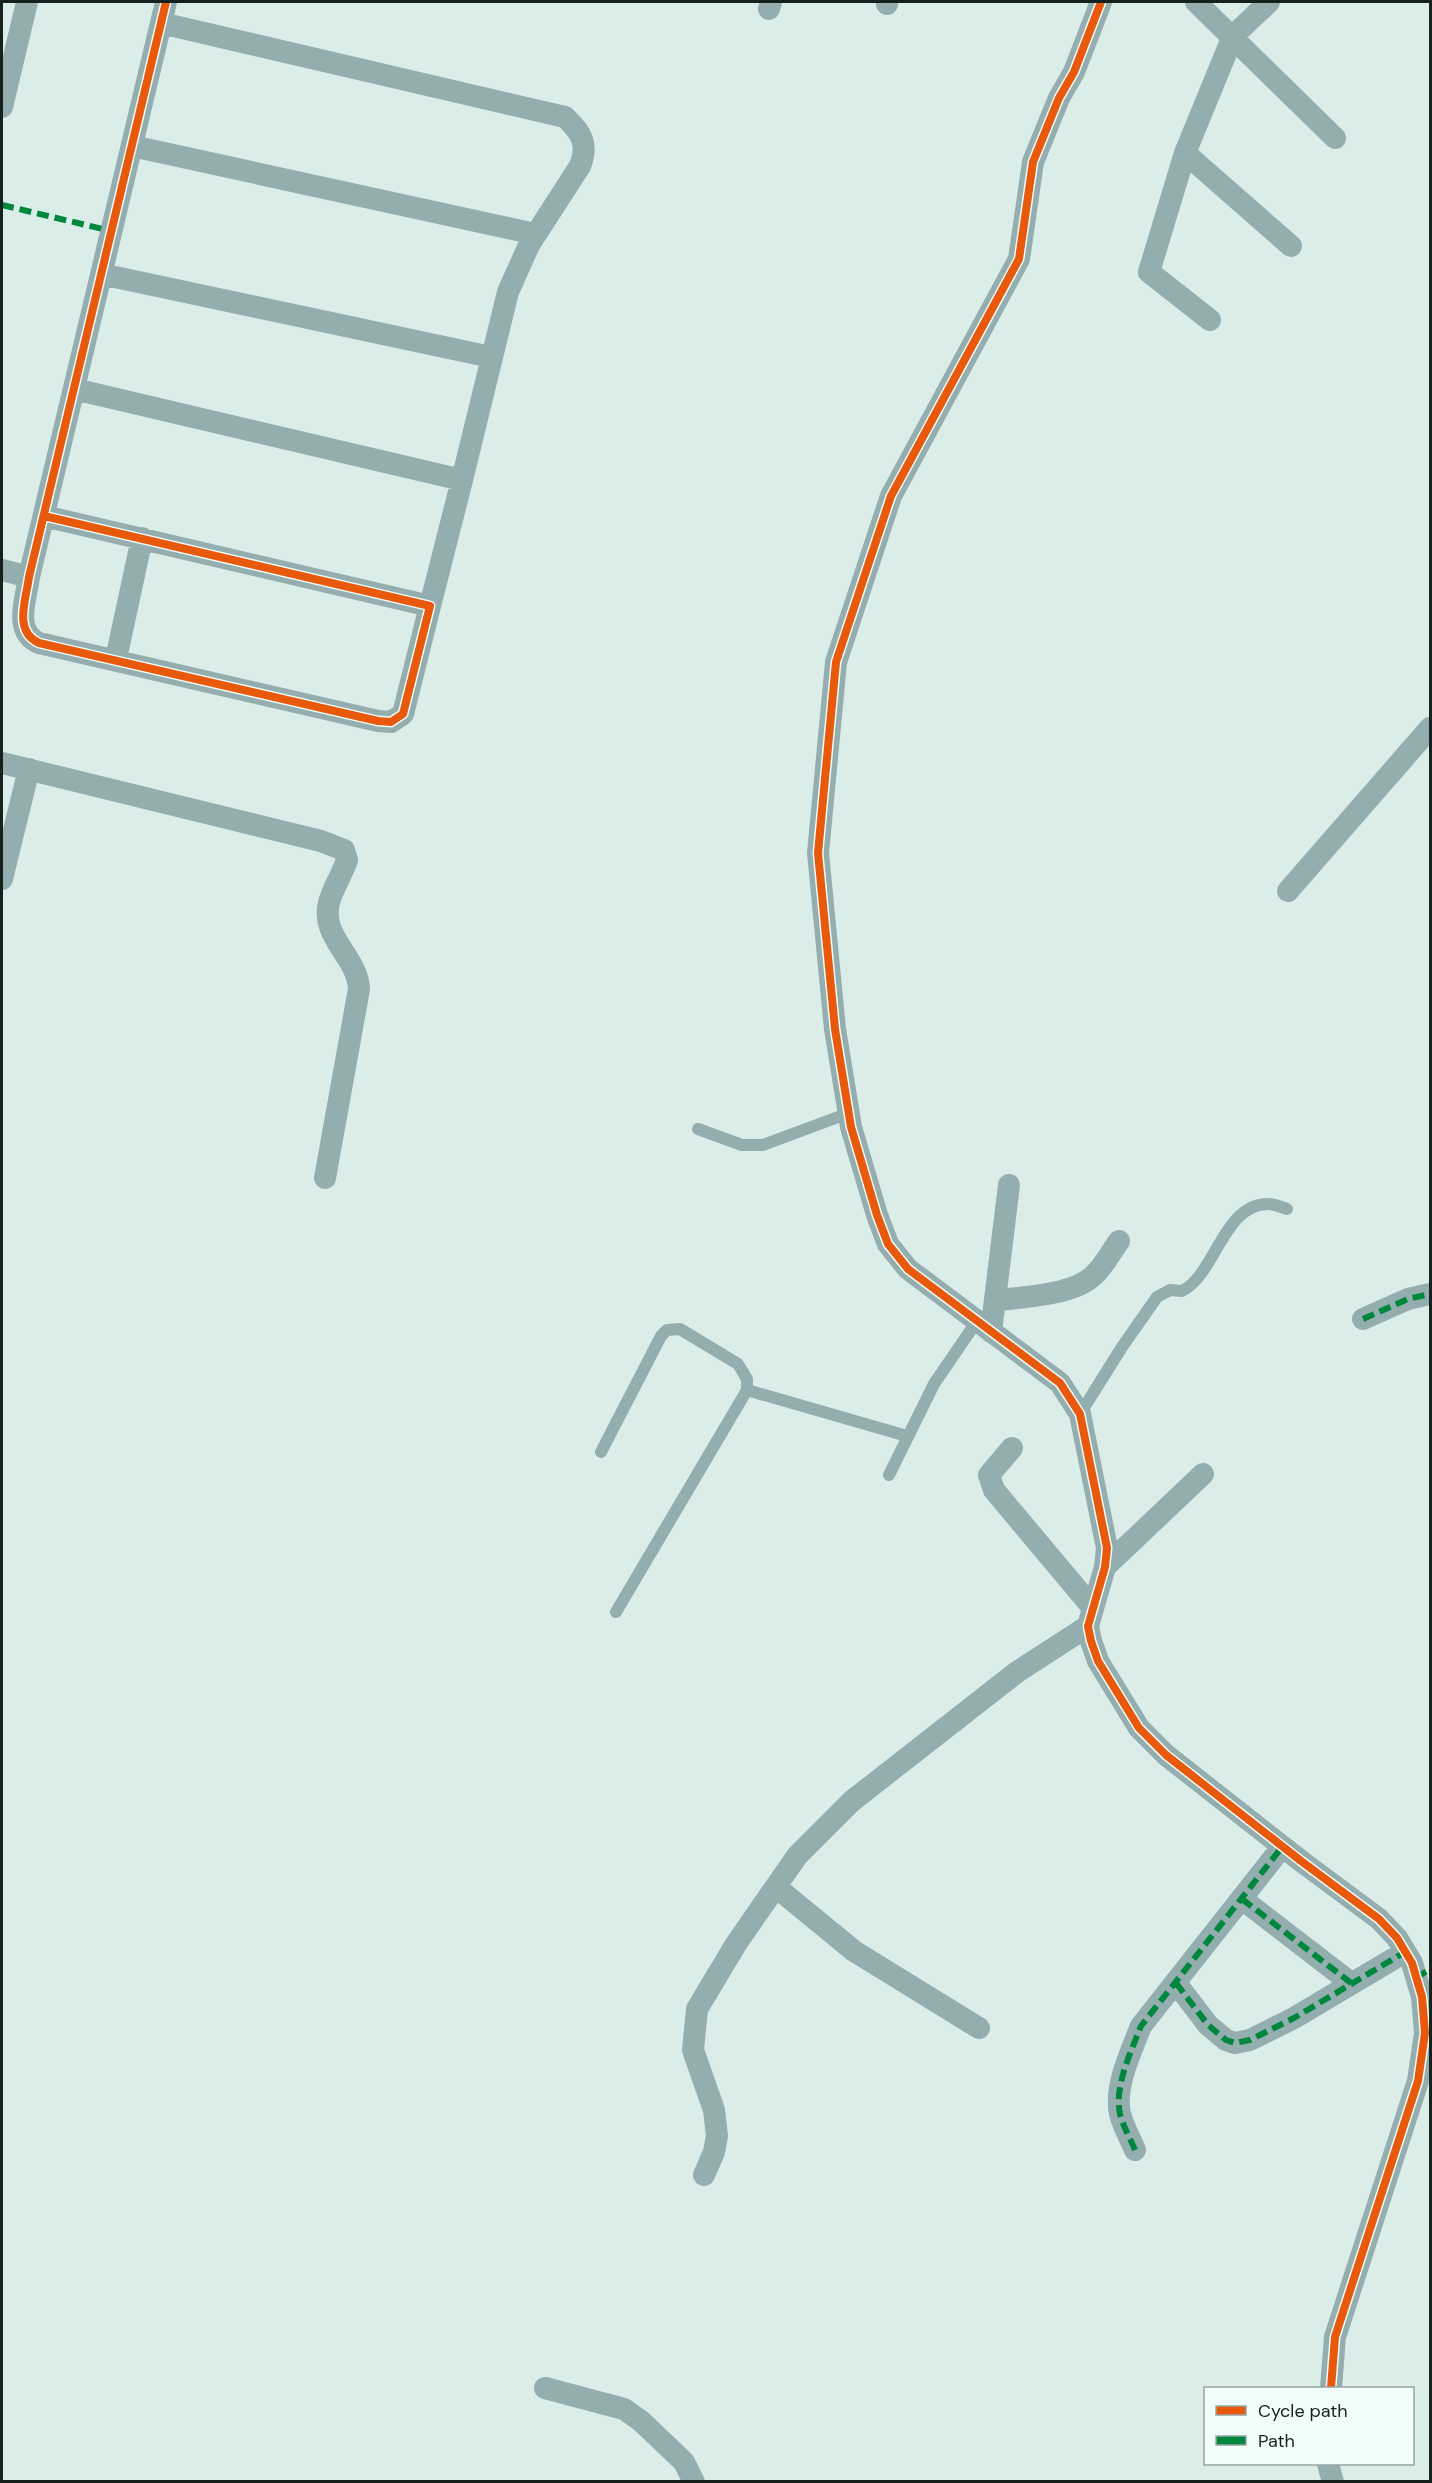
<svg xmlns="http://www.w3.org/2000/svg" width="1432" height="2483" font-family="'DM Sans',sans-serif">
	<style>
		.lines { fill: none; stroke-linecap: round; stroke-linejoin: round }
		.lane { stroke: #94adaf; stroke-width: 12 }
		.street { stroke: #94adaf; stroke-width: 22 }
		.quiet { stroke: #00873e; stroke-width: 6; stroke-dasharray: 12 6; stroke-linecap: butt }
		.cycleway-casing { stroke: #f0fdfa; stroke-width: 11 }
		.cycleway { stroke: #e8590c; stroke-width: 8 }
	</style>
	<rect width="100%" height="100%" fill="#dbede8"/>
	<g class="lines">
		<path class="lane" d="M698,1129L742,1145H763L849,1113
			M1080,1414L1122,1347L1157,1297L1170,1290L1182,1291C1216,1274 1223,1204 1268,1204C1274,1204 1281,1207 1287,1209
			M601,1452L661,1336L667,1330L680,1329L738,1364L747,1379V1390
			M889,1475L934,1384L977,1321
			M616,1612L747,1390L907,1436"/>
		<path class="street" d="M1101,2L1074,72L1059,98L1033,162L1019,259L891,496L836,662L818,853L835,1029L851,1127L877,1215L888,1244L908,1269L1060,1383L1080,1414L1107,1548L1105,1567L1088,1626L1091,1641L1098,1661L1139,1728L1166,1755L1301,1861L1379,1919L1397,1938L1412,1963L1422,1997L1425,2033L1418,2081L1335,2337L1331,2388
			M1196,2L1335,138
			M887,4V2
			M769,9L771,2
			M2,107L27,2
			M132,146L535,234
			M1185,153L1291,246
			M101,274L491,357
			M1210,320L1149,272L1185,153L1233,36L1269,2
			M74,389L462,480L508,292L529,245L580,166C589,144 581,132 565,117L161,23
			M44,516L430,606L403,714L391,722L378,721L39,643C13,631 26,600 29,577L166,2
			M2,570L29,577
			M430,606L462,480
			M116,659L142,538
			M2,763L321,841L344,850L347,860C342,875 332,889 329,903C320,937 358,957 359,989L325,1178
			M2,879L29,769
			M1288,891L1430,728
			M995,1301C1024,1296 1073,1296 1094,1275C1104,1266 1111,1252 1119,1241
			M1363,1319L1408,1299L1430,1294
			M991,1332L1009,1185
			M1012,1448L989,1475L994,1490L1092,1607
			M1105,1567L1203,1474
			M776,1887L854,1951L979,2028
			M1242,1899L1351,1983
			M1176,1983L1208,2025L1226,2040L1235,2043L1250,2040L1294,2018L1405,1952
			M1135,2150C1130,2138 1123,2126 1120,2114C1114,2086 1131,2052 1141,2026L1282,1847
			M704,2175L714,2152L717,2136L714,2110L693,2050L697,2009L736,1944L797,1856L852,1801L1017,1672L1088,1626
			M545,2388L624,2409L641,2421L684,2462L694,2482
			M1328,2464L1333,2482"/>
		<path class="quiet" d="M2,205L111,231
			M1363,1319L1408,1299L1430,1294
			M1242,1899L1351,1983
			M1416,1978L1430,1969
			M1176,1983L1208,2025L1226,2040L1235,2043L1250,2040L1294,2018L1405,1952
			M1135,2150C1130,2138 1123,2126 1120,2114C1114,2086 1131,2052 1141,2026L1282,1847"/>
		<defs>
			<path id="cycleway" d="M1101,2L1074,72L1059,98L1033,162L1019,259L891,496L836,662L818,853L835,1029L851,1127L877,1215L888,1244L908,1269L1060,1383L1080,1414L1107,1548L1105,1567L1088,1626L1091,1641L1098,1661L1139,1728L1166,1755L1301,1861L1379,1919L1397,1938L1412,1963L1422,1997L1425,2033L1418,2081L1335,2337L1331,2388
				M44,516L430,606L403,714L391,722L378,721L39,643C13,631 26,600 29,577L166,2"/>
		</defs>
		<use href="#cycleway" class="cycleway-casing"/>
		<use href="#cycleway" class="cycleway"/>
	</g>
	<rect width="1432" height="2483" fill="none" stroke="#14211d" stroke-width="6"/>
	<rect x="1204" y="2387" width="210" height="78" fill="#f0fdfa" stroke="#98a5a2" stroke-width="1.5"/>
	<rect x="1216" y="2406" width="30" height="9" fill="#e8590c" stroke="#98a5a2" stroke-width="1.5"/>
	<text x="1258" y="2417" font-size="18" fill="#14211d">Cycle path</text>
	<rect x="1216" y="2436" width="30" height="9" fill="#00873e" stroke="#98a5a2" stroke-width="1.5"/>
	<text x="1258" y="2447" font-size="18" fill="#14211d">Path</text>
</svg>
